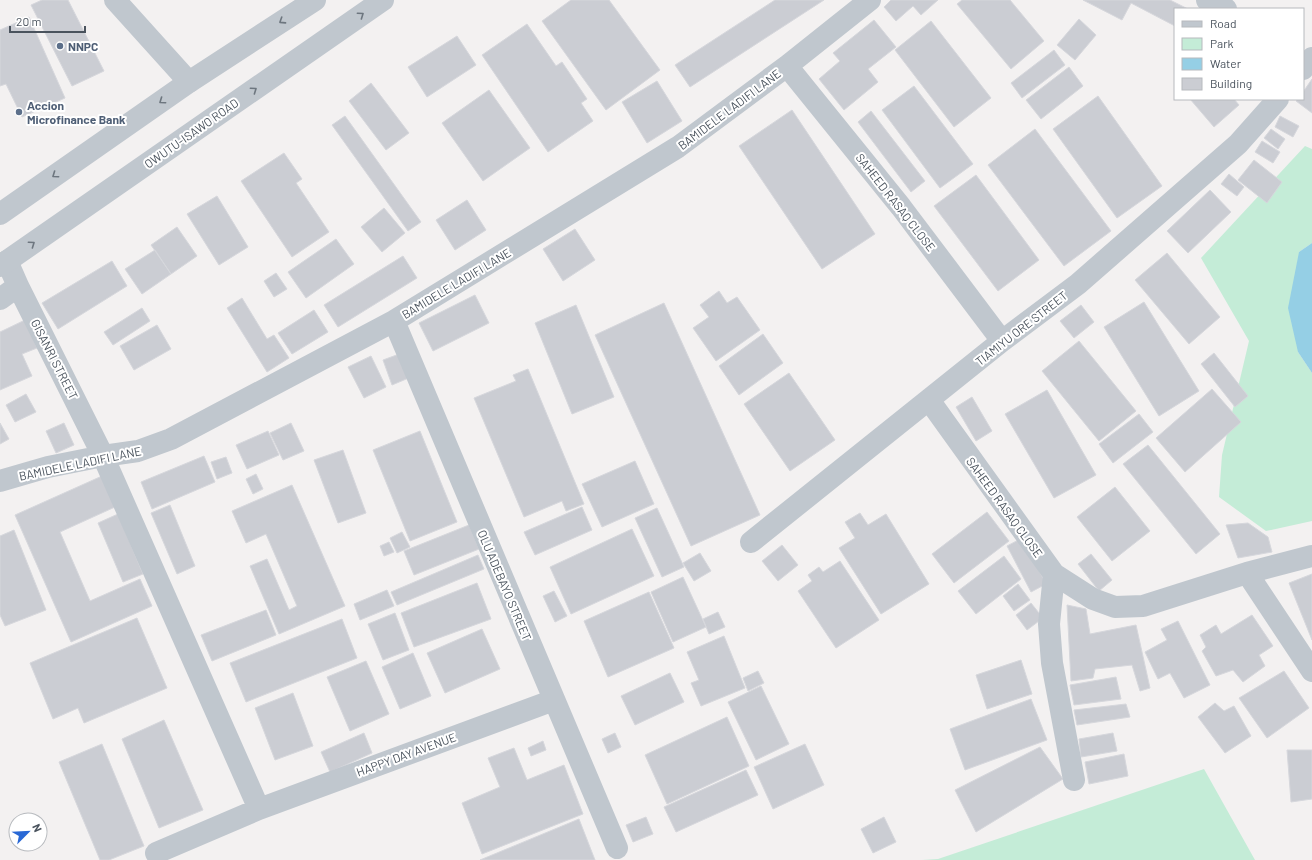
<svg xmlns="http://www.w3.org/2000/svg" width="1312" height="860" font-family="Barlow,sans-serif">
	<style>
		.green { fill: #c4ecd7 }
		.water { fill: #95cfe5 }
		.building { fill: #cbcdd3; stroke: #d6d7dc }
		.lines { fill: none; stroke-linecap: round; stroke-linejoin: round }
		.minor { stroke: #c0c7ce; stroke-width: 22 }
		.tertiary { stroke: #c0c7ce; stroke-width: 22 }
		.oneway { stroke: #6d767f }
		.service-dot { fill: #5c6f8a; stroke: #fff; stroke-width: 1.5 }
		.labels { text-anchor: middle; dominant-baseline: central; stroke-width: 4; stroke-linejoin: round; paint-order: stroke }
		.service-label { font-size: 12px; font-weight: bold; fill: #4e5e75; stroke: #fff; text-anchor: start }
		.street-label { font-size: 12px; fill: #4a535d; stroke: #fff }
	</style>
	<rect width="100%" height="100%" fill="#f3f1f1"/>
	<path class="green" d="M1305,146L1312,149V243L1299,252L1298,352L1312,373V521L1266,531L1219,497L1222,455L1249,341L1201,258Z
		M1204,769L1255,860H922L938,859Z"/>
	<path class="water" d="M1312,243V373L1298,352L1288,308L1299,252Z"/>
	<path class="building" d="M42,0H68L104,71L72,86L31,5Z
		M571,0H609L660,70L606,110L542,21Z
		M775,0H824L690,87L675,65Z
		M891,0H938L921,15L913,6L896,21L884,7Z
		M962,0H1010L1044,41L1011,69L957,4Z
		M1083,0H1170L1188,9H1175V26L1131,3L1122,20Z
		M29,17L65,98L22,117L6,84L0,86V30Z
		M1079,19L1096,35L1075,60L1057,45Z
		M874,20L896,47L868,69L878,82L844,110L819,79L840,61L833,53Z
		M931,21L991,98L954,127L895,50Z
		M527,24L556,66L562,62L587,99L581,103L593,121L548,152L482,55Z
		M457,36L476,65L427,97L408,67Z
		M1054,50L1065,65L1022,98L1011,83Z
		M1069,67L1083,86L1041,119L1026,100Z
		M1312,79V113L1296,101L1298,99H1303V92Z
		M657,81L682,121L647,143L622,102Z
		M371,83L409,133L386,150L349,101Z
		M914,86L973,164L940,188L882,110Z
		M489,90L530,148L483,181L442,123Z
		M1098,96L1162,186L1117,218L1053,129Z
		M1190,99H1234L1239,105L1214,127Z
		M792,110L875,234L822,269L739,146Z
		M871,111L925,181L911,192L858,122Z
		M345,116L421,222L408,231L332,125Z
		M1280,116L1299,126L1293,137L1275,127Z
		M1035,129L1111,231L1064,266L988,165Z
		M1271,129L1285,139L1278,149L1264,138Z
		M1262,141L1280,152L1273,163L1255,152Z
		M284,153L302,179L296,183L329,232L292,257L241,181Z
		M1254,160L1282,182L1267,203L1238,180Z
		M1229,174L1244,187L1237,196L1221,184Z
		M976,175L1039,260L998,291L934,206Z
		M1210,190L1231,212L1188,253L1167,231Z
		M217,196L248,247L219,265L187,214Z
		M467,200L486,230L455,250L436,220Z
		M384,208L405,233L382,252L361,227Z
		M177,227L197,256L171,274L151,245Z
		M575,229L595,260L563,281L543,249Z
		M336,239L354,264L306,298L288,272Z
		M155,250L171,274L142,294L125,269Z
		M1167,253L1220,317L1189,344L1135,280Z
		M403,256L417,278L338,327L324,305Z
		M112,261L127,286L58,329L42,303Z
		M276,273L287,289L274,297L264,281Z
		M719,291L727,303L737,297L760,330L716,361L693,328L709,317L700,305Z
		M475,295L489,323L433,351L419,323Z
		M242,298L267,339L274,335L289,358L267,372L227,308Z
		M1144,302L1199,391L1159,416L1104,327Z
		M664,303L760,515L691,546L595,335Z
		M576,305L614,397L572,414L535,323Z
		M1081,305L1094,322L1074,338L1060,321Z
		M142,308L150,321L113,345L104,332Z
		M314,310L328,332L292,354L278,333Z
		M25,320L37,348L22,354L32,376L0,390V332Z
		M157,325L171,349L134,370L120,346Z
		M763,334L783,363L739,395L719,366Z
		M1079,341L1136,411L1099,441L1042,371Z
		M402,353L411,377L392,385L383,360Z
		M1214,353L1248,396L1235,407L1201,364Z
		M371,356L386,387L364,398L348,367Z
		M528,369L584,504L566,511L562,501L524,517L474,398L516,381L513,375Z
		M789,373L835,440L790,471L744,404Z
		M1212,389L1241,422L1185,472L1156,438Z
		M1047,390L1096,475L1054,498L1005,414Z
		M26,394L36,412L15,422L6,405Z
		M972,397L992,431L976,441L956,407Z
		M1139,414L1153,432L1113,463L1099,444Z
		M0,423L9,439L0,444Z
		M64,423L74,445L56,453L46,431Z
		M291,423L304,451L283,460L270,433Z
		M268,431L279,455L247,469L236,445Z
		M420,431L457,522L410,541L373,450Z
		M1148,445L1220,534L1196,554L1123,464Z
		M343,450L366,513L338,523L314,460Z
		M204,456L215,482L152,509L141,482Z
		M226,457L232,473L217,479L211,462Z
		M635,461L654,504L602,527L582,484Z
		M256,474L263,489L253,494L246,479Z
		M102,476L115,507L60,532L90,601L140,579L152,606L71,642L15,515Z
		M292,485L345,606L279,634L250,566L267,559L289,610L297,606L266,534L246,543L232,511Z
		M1115,487L1150,531L1112,561L1077,517Z
		M170,505L195,566L177,574L151,513Z
		M582,507L592,530L535,555L524,532Z
		M657,508L684,567L662,577L635,518Z
		M987,512L1009,541L954,583L932,554Z
		M860,513L868,525L886,514L929,584L881,614L839,548L855,538L845,522Z
		M118,514L143,574L123,582L98,523Z
		M1248,523L1268,537L1272,552L1238,558L1226,525Z
		M469,525L479,549L414,575L404,551Z
		M632,529L654,576L571,614L550,567Z
		M14,530L46,610L5,626L0,615V536Z
		M402,532L410,547L397,553L390,538Z
		M1022,538L1046,584L1031,592L1007,546Z
		M389,542L394,552L384,556L380,546Z
		M782,545L798,565L778,581L762,561Z
		M700,553L711,571L694,581L683,563Z
		M1091,554L1112,580L1099,591L1078,564Z
		M478,555L484,569L397,605L391,592Z
		M1004,556L1021,579L976,614L958,591Z
		M840,561L879,620L836,648L798,591L812,581L808,575L819,567L823,572Z
		M1312,574V640L1289,583Z
		M683,577L706,627L673,642L651,592Z
		M477,583L491,619L414,647L401,613Z
		M1018,584L1030,600L1014,611L1003,596Z
		M387,590L394,606L360,620L354,604Z
		M554,591L567,616L555,622L543,596Z
		M649,592L674,648L608,677L584,621Z
		M1031,603L1043,618L1027,630L1016,615Z
		M1067,605L1086,609L1090,634L1136,625L1150,688L1140,691L1132,665L1095,669L1093,678L1071,681Z
		M266,610L276,635L212,661L201,635Z
		M718,612L725,627L709,634L703,619Z
		M395,613L409,650L383,660L368,624Z
		M1252,615L1273,646L1259,655L1265,666L1243,682L1233,670L1216,676L1202,651L1206,647L1200,635L1216,625L1221,634Z
		M137,618L167,688L84,723L78,708L53,719L30,663Z
		M342,619L357,658L246,702L230,663Z
		M1178,621L1210,685L1184,698L1170,673L1158,679L1145,652L1167,640L1161,629Z
		M482,629L500,669L445,693L427,653Z
		M724,636L745,688L701,706L691,683L699,680L687,652Z
		M413,653L431,696L400,709L382,667Z
		M1021,660L1032,694L987,709L976,675Z
		M366,661L389,714L350,731L327,677Z
		M758,671L764,683L748,691L743,678Z
		M1284,671L1309,708L1267,738L1239,698Z
		M670,673L684,702L635,725L621,696Z
		M1116,677L1121,699L1074,705L1070,685Z
		M761,686L789,744L756,760L728,702Z
		M293,693L313,746L275,760L255,708Z
		M1031,699L1047,740L965,770L950,729Z
		M1215,703L1224,711L1234,706L1251,736L1225,753L1198,717Z
		M1126,704L1130,717L1077,725L1074,710Z
		M727,717L749,766L667,804L645,755Z
		M164,720L203,810L159,828L122,739Z
		M364,733L372,753L330,772L321,752Z
		M615,733L621,747L608,753L602,739Z
		M1113,733L1117,751L1081,757L1079,739Z
		M543,741L546,750L531,756L528,748Z
		M102,744L144,846L109,860H100L59,762Z
		M805,744L824,785L773,809L754,767Z
		M1040,747L1063,779L976,832L955,790Z
		M514,748L527,780L564,765L583,814L482,854L462,803L500,787L488,758Z
		M1287,750H1312V799L1291,802Z
		M1124,754L1128,776L1089,784L1085,762Z
		M746,770L758,795L676,832L664,807Z
		M646,817L653,834L633,842L626,825Z
		M884,817L896,842L873,853L861,829Z
		M579,819L595,860H480Z"/>
	<g class="lines">
		<path class="minor" d="M115,0L189,82
			M1207,0L1226,9
			M787,66L901,207L1002,341
			M1303,69L1312,58
			M7,261L18,286L103,456L259,809
			M0,299L18,286
			M394,321L617,848
			M929,400L1054,574L1093,599L1115,607L1143,606L1247,573L1312,556
			M0,481L48,467L103,456L138,451L171,439L394,321L678,147L787,66L870,0
			M751,542L1002,341L1078,284L1238,144L1278,99
			M1247,573L1312,671
			M1054,574L1049,624L1052,663L1074,780
			M156,853L259,809L554,700"/>
		<path class="tertiary" d="M0,214L189,82L315,0
			M0,266L383,0"/>
	</g>
	<defs><path id="oneway-chevron" d="M-2-3.5L2.5 0L-2 3.5" fill="none" stroke-width="1.6" stroke-linecap="round" stroke-linejoin="round"/></defs>
	<g class="oneway">
		<use href="#oneway-chevron" transform="translate(361 15) rotate(-35)"/>
		<use href="#oneway-chevron" transform="translate(282 21) rotate(147)"/>
		<use href="#oneway-chevron" transform="translate(254 90) rotate(-35)"/>
		<use href="#oneway-chevron" transform="translate(162 101) rotate(145)"/>
		<use href="#oneway-chevron" transform="translate(55 175) rotate(145)"/>
		<use href="#oneway-chevron" transform="translate(32 244) rotate(-35)"/>
	</g>
	<g class="service-dot">
		<circle cx="60" cy="46" r="4"/>
		<circle cx="19" cy="112" r="4"/>
	</g>
	<g class="labels">
		<g class="service-label">
			<text x="68" y="46">NNPC</text>
			<text x="27" y="105">Accion<tspan x="27" dy="14">Microfinance Bank</tspan></text>
		</g>
		<g class="street-label">
			<text transform="translate(729 109) rotate(-37)">BAMIDELE LADIFI LANE</text>
			<text transform="translate(191 133) rotate(-35)">OWUTU-ISAWO ROAD</text>
			<text transform="translate(896 202) rotate(52)">SAHEED RASAQ CLOSE</text>
			<text transform="translate(456 283) rotate(-31)">BAMIDELE LADIFI LANE</text>
			<text transform="translate(1021 328) rotate(-38)">TIAMIYU ORE STREET</text>
			<text transform="translate(55 359) rotate(63)">GISANRI STREET</text>
			<text transform="translate(80 463) rotate(-12)">BAMIDELE LADIFI LANE</text>
			<text transform="translate(1005 507) rotate(54)">SAHEED RASAQ CLOSE</text>
			<text transform="translate(505 585) rotate(67)">OLU ADEBAYO STREET</text>
			<text transform="translate(406 754) rotate(-20)">HAPPY DAY AVENUE</text>
		</g>
	</g>
	<rect x="1174" y="8" width="130" height="92" fill="#ffffff" stroke="#b7babe"/>
	<rect x="1182" y="21" width="20" height="6" fill="#c0c7ce" stroke="#b7babe"/>
	<text x="1210" y="28" font-size="12" fill="#4a535d">Road</text>
	<rect x="1182" y="38" width="20" height="12" fill="#c4ecd7" stroke="#b7babe"/>
	<text x="1210" y="48" font-size="12" fill="#4a535d">Park</text>
	<rect x="1182" y="58" width="20" height="12" fill="#95cfe5" stroke="#b7babe"/>
	<text x="1210" y="68" font-size="12" fill="#4a535d">Water</text>
	<rect x="1182" y="78" width="20" height="12" fill="#cbcdd3" stroke="#b7babe"/>
	<text x="1210" y="88" font-size="12" fill="#4a535d">Building</text>
	<g transform="translate(28 832) rotate(66)"><circle r="19" fill="#ffffff" stroke="#b7babe"/>
	<path d="M0-3L7 15L0 10L-7 15Z" fill="#2968d5"/>
	<text y="-6" font-size="11" font-weight="bold" text-anchor="middle" fill="#4a535d">N</text>
	</g>
	<path d="M10 26v6h75v-6" fill="none" stroke="#4a535d" stroke-width="2"/>
	<text x="16" y="26" font-size="12" fill="#4a535d" stroke="#ffffff" stroke-width="3" paint-order="stroke">20 m</text>
</svg>
